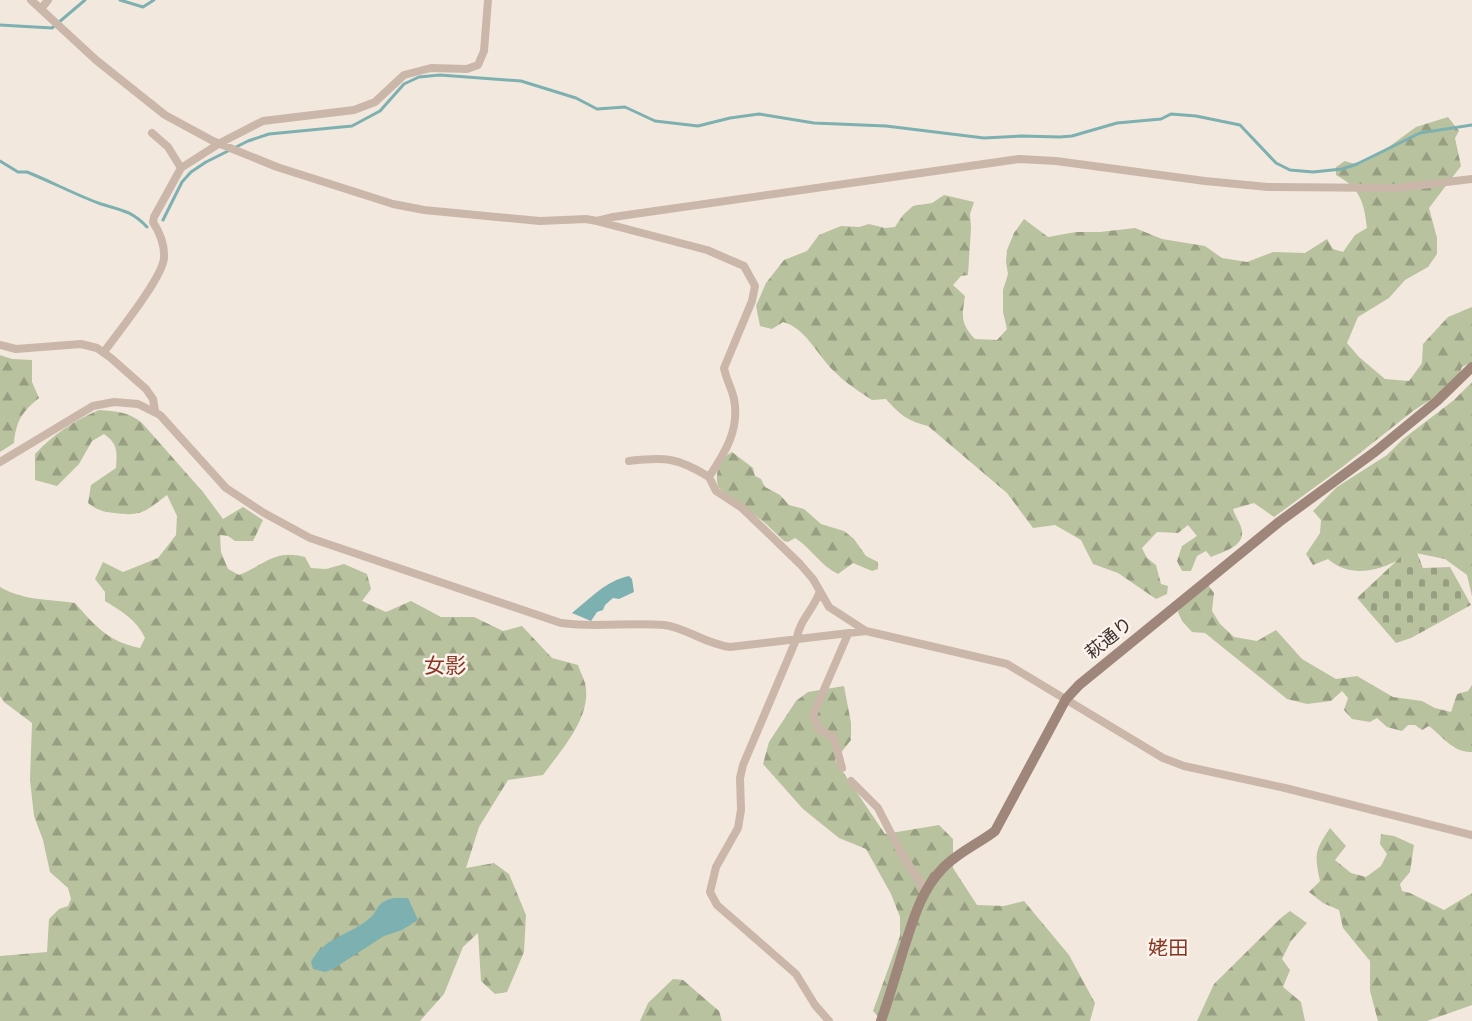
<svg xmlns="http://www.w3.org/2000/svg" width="1472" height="1021" font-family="'DM Sans','Noto Sans JP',sans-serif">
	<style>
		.forest { fill: url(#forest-firs) }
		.cemetery { fill: url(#cemetery-stones) }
		.water { fill: #7db0b0 }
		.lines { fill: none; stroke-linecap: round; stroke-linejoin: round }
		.stream { stroke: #7db0b0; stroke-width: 3 }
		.street { stroke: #cbb7aa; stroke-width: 8 }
		.secondary { stroke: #9f867b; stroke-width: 10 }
		.labels { text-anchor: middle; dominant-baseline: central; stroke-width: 5; stroke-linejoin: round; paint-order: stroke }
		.street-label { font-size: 18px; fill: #392e2a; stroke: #faf2eb }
		.neighbourhood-label { font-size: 20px; fill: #883522; stroke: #faf2eb }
		.quarter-label { font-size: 21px; fill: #883522; stroke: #faf2eb }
	</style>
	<defs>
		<pattern id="forest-firs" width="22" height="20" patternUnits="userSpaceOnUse" patternTransform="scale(1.5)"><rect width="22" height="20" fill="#b8c29e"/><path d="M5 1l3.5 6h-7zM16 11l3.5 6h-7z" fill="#979e81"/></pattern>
		<pattern id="cemetery-stones" width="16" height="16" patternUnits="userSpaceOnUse" patternTransform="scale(1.5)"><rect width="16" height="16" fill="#b8c29e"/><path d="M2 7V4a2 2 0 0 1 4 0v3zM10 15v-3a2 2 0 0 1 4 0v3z" fill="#979e81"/></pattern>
	</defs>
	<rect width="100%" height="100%" fill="#f3e8de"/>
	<path class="forest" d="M1448,117L1459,131L1455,138L1461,166L1429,208L1437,238V254L1428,267L1405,280L1389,298L1358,317L1347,343L1359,357L1385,379L1409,381L1422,363L1423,344L1448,317L1472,307V362L1462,367L1458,377L1433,398L1413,411L1341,468L1274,517L1254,503L1233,509C1235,516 1241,524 1242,531C1244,547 1222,552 1211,557L1206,551L1197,556L1191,571H1182L1177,561L1182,546L1197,536L1188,525L1178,533L1157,532L1142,548L1147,558L1156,565L1161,584L1168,586L1167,594L1156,599L1118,573L1093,564L1081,540L1055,525L1033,528L1007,493L928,426C908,421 900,415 886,399L872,400C860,392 847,384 837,374C818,358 808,329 783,322L772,329L760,326L756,306L766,283L784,260L807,251L819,235L841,226L859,227L869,224L885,228L895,227L903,215L913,206L932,203L944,195L974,202L970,214L971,228L968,275L961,276L953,285L965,296C962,316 960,323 975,339L997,340L1007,329L1003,312V290L1008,274L1006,262L1007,250L1014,233L1024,219L1048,237L1076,232H1100L1135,228L1162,239L1205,246L1222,258L1247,262L1273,252L1305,253L1327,239L1333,249L1343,252L1355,235L1367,228C1364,202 1360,188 1336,175V167L1345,161L1358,165L1379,154L1416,127Z
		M0,355L12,359L32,360V382L39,398C22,412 16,421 14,443L0,452Z
		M1472,382V596L1467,575L1445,559L1411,552C1387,569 1353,581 1328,559L1313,565L1306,554L1320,533L1321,520L1313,511L1337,487L1387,455L1403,439L1454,400Z
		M99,410C116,411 129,412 142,423L203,492L223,519L243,507L263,520L253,541H235L228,536L220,535L221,552L228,569L239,575C265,565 274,549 305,557L311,568L326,569L344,564L367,574L371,589L362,601L386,612L411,601L441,617H474L503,631L522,626L552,658L578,665C580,671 583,677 585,683C593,716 561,750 543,775L508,780L479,827L466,868L494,863L509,874L526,915L524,952L507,992L495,994L481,981L478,933L463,947L444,994L420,1021H0V956L47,952L49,919L59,909L68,906L71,899L68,888L50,872L43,840L34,816L30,780L32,723L4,702L0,696V587C24,601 48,599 75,603C95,626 109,642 140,648L145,638C137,620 121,611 105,601V592L95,579L103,562L123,572L158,558L176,535L177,516L167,495C146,511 141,517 115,513C103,512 97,510 88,503L91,485L116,468C117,451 118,444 104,434L92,441L79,464L57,486L35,480V454C54,434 73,421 99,410Z
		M732,452L753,468L755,476L761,479L765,487L780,495L789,505L804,509L821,524L844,531L854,539L866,556L878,562V569L872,571L853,563L838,574C821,566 811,548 795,538L788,542L784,541L764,522L719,488C713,476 720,458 732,452Z
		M1208,585L1214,593L1212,611L1220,624L1234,637L1257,641L1276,630L1302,659L1336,679L1357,676L1393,697L1422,701L1435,708L1451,712L1457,694L1468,691L1472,685V752C1454,753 1443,737 1429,726L1422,730L1415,725H1408L1402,731L1387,727L1377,718L1370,722L1352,719L1344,710L1348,698L1342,691L1331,701L1307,704L1287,699L1205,633L1192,632L1182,621L1178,612L1183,604Z
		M844,686L851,723V740L835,760L885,834L939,825L953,839V868L977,905L1004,906L1024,901L1069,955L1095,1003L1090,1021H882L873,1011L900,936V917L891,894L866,849L839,838L803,809L763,764L769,742L796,701L808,692Z
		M1330,828L1346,846L1335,860L1351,873L1366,877L1381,866L1387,854L1380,844L1381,834L1394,836L1414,845L1410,872L1400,884L1402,891L1410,893L1444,910L1472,893V1005L1427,1021H1378L1370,991V961L1343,928L1339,910L1323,903L1309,892L1320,881C1314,853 1315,851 1330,828Z
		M1290,911L1307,923L1291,941L1282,959L1290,970L1283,987L1301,1002L1305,1021H1197L1214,984L1282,917Z
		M673,979L683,980L719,1011L722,1021H640L648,1003Z"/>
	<path class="cemetery" d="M1416,550L1423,568L1450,567L1471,605L1411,638L1396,643L1357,598L1406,552Z"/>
	<path class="water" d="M629,576L632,579L634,592L619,599L613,598L605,605L603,610L597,612L591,621L572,613C590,599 605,581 629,576Z
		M408,898L418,920L402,930L384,936L333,969L325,972L313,969L311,962C323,938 350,935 370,918C377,913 376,905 385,901C391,897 400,898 408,898Z"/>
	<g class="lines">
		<path class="stream" d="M120,0L143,7L154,0
			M0,25L52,28L85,0
			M0,161L18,172H27C52,182 76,195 101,204C121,210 132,211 147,227
			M163,220L182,182L191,172L206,162L248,141L269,134L352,126L380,111L404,84L419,77L440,75L521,81L576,98L597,109L625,107L655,121L698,126L730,118L759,114L814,123L886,126L984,138L1022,136L1060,137L1072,136L1117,123L1161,119L1171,114L1196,116L1240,125L1276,163L1290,170L1313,172L1342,169L1357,164L1420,133L1472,125"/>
		<path class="street" d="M31,0L96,60L165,115L213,141L277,167L393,204L424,210L540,221L586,219L597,221L613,217L1019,159L1056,161L1205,181L1268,187L1397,188L1472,179
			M41,9L48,0
			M152,133L168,147L181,168
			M600,222L707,250L744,266L755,286L752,301L724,368C726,379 732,389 734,399C740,429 725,453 709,477L716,491L742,508L800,564L813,579L829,607L866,631
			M0,345L16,349L81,344L97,348L111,358L146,389L153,399L155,411
			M104,352C117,334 163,277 164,258C165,244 160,233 153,222L154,217L181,168L220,143L263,121L354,110L375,102L404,75L431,68L467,69L478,65L484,51L488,0
			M629,461C665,457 677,457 709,477
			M0,462L93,406L114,402L138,404L160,415L226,488L264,513L310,538L561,623C596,628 630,622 664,625C685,627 705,644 730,647L866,631L1007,664L1163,758L1184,766L1285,788L1472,835
			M820,591C813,611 801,617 796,640L743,765L740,778L741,810L738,828L716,867L710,892L717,905L796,974L815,1005L829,1021
			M842,768L834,738L818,728L813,715L848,634
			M851,781L878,808L900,851L925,890"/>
		<path class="secondary" d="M881,1021C889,998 896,974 903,951C913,921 920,892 942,869C957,853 978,844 995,831L1066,699L1079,685L1279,522L1376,451L1437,401L1472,367"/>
	</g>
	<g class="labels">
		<g class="street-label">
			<text transform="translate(1109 638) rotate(-39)">萩通り</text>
		</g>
		<g class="neighbourhood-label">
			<text x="1168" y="948">姥田</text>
		</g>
		<g class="quarter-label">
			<text x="445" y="666">女影</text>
		</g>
	</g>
</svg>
